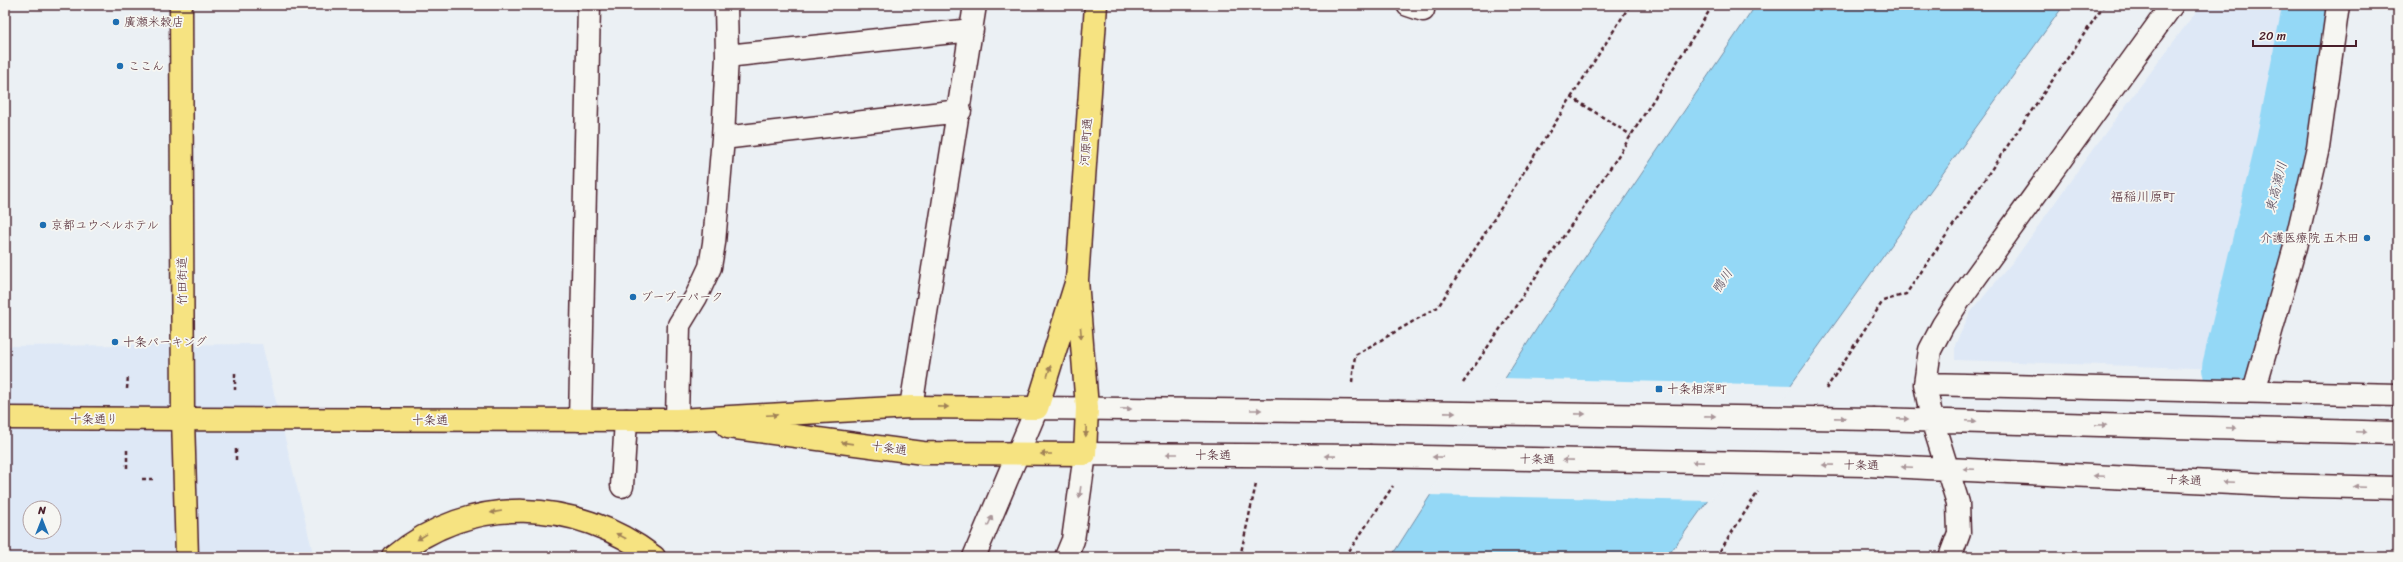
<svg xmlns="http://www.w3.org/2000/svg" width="2403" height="562" font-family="Sriracha,'Klee One',sans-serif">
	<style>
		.built { fill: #dee8f6; fill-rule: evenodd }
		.water { fill: #94d8f6; stroke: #768ea5 }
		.pier { fill: #ebf0f4 }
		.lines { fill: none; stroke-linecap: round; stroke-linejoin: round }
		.river { stroke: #94d8f6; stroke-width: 62 }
		.minor-casing { stroke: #4a1f2b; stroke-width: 25 }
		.major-casing { stroke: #4a1f2b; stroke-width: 25 }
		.highway-casing { stroke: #4a1f2b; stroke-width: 25 }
		.path { stroke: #4a1f2b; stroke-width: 2.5; stroke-dasharray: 4 3; stroke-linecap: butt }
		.minor { stroke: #f6f6f2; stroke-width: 22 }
		.major { stroke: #f6e381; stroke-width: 22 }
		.highway { stroke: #f6e381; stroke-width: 22 }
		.minor-bridge-casing { stroke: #4a1f2b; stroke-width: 25; stroke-linecap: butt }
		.minor-bridge { stroke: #f6f6f2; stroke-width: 22 }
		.oneway { fill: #a08156 }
		.oneway2 { fill: #a99598 }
		.poi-dot { fill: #1f6fb2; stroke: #f6f6f2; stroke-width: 1.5 }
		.labels { text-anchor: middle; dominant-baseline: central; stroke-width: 3.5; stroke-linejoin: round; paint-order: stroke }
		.poi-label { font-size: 12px; fill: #4a1f2b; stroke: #f6f6f2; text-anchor: start }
		.street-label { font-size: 12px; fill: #4a1f2b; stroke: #f6f6f2 }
		.water-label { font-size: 13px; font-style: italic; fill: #5c4d5e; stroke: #f6f6f2 }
		.neighbourhood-label { font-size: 13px; fill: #4a1f2b; stroke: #f6f6f2 }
	</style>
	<rect width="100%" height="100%" fill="#ebf0f4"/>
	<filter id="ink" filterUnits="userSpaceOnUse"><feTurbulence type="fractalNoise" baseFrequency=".025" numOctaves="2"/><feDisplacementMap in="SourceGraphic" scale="8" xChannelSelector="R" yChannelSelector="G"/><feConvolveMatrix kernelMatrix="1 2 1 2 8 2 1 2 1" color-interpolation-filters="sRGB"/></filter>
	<g filter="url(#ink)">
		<path class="built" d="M2201,5H2292L2279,142L2257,239L2222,369L1955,360V345L1970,313L2015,259L2088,156Z
			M262,344L314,557H5V346ZM30,508H54V532H30Z"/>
		<path class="water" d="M1756,5H2064L1670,553L1671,557H1391L1541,322Z"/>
		<path class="pier" d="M1503,378L1793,385L1710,501L1428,495Z"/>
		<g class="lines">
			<path class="river" d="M2233,368L2287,144L2314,5"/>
			<defs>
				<path id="minor" d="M1408,5L1423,10
					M727,56L972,30
					M723,138L960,111
					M1925,384L2398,395
					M2254,391L2295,247L2318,148L2338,5
					M911,407L975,5
					M1874,419L2398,433
					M580,420L589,5
					M677,420L679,325L696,297L710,267L714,243L723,138L727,56L726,5
					M1867,465L2273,485L2398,488
					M622,486L626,420
					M974,557L1037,408L1397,412
					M1066,557L1073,540L1085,454L1369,456
					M1950,557L1959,533L1958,503L1932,420L1925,384L1930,350L1943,325L1960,299L2172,5"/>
				<path id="major" d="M5,418L183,419L181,5"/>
				<path id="highway" d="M728,427L923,453L1085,454L1087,408L1077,280L1096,5
					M187,557L183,419L677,420L911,407L1037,408L1077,280
					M394,557C471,493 576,498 654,557"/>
			</defs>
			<use href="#minor" class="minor-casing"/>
			<use href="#major" class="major-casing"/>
			<use href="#highway" class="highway-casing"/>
			<path class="path" d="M1571,97L1631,135
				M235,373V390
				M1352,382L1355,355L1438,307L1630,5
				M1463,383L1613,164L1713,5
				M127,389L128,376
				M1826,389L1883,301L1906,294L2104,5
				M236,449V462
				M127,468V448
				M142,479H156
				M1240,557L1256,484
				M1345,557L1393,486
				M1716,557L1758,492"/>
			<use href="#minor" class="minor"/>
			<use href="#major" class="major"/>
			<use href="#highway" class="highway"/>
			<defs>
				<path id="minor-bridge" d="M1397,412L1874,419
					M1369,456L1867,465"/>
			</defs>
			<use href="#minor-bridge" class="minor-bridge-casing"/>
			<use href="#minor-bridge" class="minor-bridge"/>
		</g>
		<defs><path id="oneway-solid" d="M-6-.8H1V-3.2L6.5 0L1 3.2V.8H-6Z"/></defs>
		<g class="oneway">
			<use href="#oneway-solid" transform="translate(1081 333) rotate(85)"/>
			<use href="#oneway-solid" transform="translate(1049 371) rotate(-73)"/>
			<use href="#oneway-solid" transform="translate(943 407) rotate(1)"/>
			<use href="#oneway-solid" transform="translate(772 415) rotate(-3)"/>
			<use href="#oneway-solid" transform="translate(1086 431) rotate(92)"/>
			<use href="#oneway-solid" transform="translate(847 443) rotate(-172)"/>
			<use href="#oneway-solid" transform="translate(1046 454) rotate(-180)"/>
			<use href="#oneway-solid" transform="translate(496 512) rotate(171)"/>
			<use href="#oneway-solid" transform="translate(621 536) rotate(-152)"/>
			<use href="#oneway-solid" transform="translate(422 537) rotate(149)"/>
		</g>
		<g class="oneway2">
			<use href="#oneway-solid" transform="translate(1126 409) rotate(1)"/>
			<use href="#oneway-solid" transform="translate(1256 410)"/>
			<use href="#oneway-solid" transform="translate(1450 413) rotate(1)"/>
			<use href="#oneway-solid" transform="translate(1580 414) rotate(1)"/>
			<use href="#oneway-solid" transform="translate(1710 416) rotate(1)"/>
			<use href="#oneway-solid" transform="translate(1840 418) rotate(1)"/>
			<use href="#oneway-solid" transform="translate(1903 419) rotate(1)"/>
			<use href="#oneway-solid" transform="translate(1971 421) rotate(2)"/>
			<use href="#oneway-solid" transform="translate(2101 425) rotate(2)"/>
			<use href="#oneway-solid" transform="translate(2231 428) rotate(2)"/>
			<use href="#oneway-solid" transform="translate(2361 432) rotate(2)"/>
			<use href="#oneway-solid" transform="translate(1172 454) rotate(-180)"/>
			<use href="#oneway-solid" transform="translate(1330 456) rotate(-179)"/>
			<use href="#oneway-solid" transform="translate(1438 457) rotate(-179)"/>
			<use href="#oneway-solid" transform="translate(1568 460) rotate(-179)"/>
			<use href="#oneway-solid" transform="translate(1698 462) rotate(-179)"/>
			<use href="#oneway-solid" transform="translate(1828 465) rotate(-179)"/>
			<use href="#oneway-solid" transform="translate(1907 467) rotate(-178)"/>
			<use href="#oneway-solid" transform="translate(1969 469) rotate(-177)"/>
			<use href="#oneway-solid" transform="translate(2099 476) rotate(-177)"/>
			<use href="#oneway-solid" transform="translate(2229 482) rotate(-177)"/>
			<use href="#oneway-solid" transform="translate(2359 487) rotate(-178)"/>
			<use href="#oneway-solid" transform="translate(1080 492) rotate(98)"/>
			<use href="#oneway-solid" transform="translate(990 521) rotate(-66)"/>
		</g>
	</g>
	<g class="poi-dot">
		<circle cx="116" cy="22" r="4"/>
		<circle cx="120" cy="66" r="4"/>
		<circle cx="43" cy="225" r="4"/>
		<circle cx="2367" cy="238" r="4"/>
		<circle cx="633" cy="297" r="4"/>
		<circle cx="115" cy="342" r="4"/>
		<rect x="1655" y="385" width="8" height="8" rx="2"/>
	</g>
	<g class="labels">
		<g class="poi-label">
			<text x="124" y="22">廣瀬米穀店</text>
			<text x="128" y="66">ここん</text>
			<text x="51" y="225">京都ユウベルホテル</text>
			<text x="2359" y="238" text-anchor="end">介護医療院 五木田</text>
			<text x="641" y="297">ブーブーパーク</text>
			<text x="123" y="342">十条パーキング</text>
			<text x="1667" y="389">十条相深町</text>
		</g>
		<g class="street-label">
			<text transform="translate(1086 142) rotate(-86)">河原町通</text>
			<text transform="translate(182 281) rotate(-90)">竹田街道</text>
			<text x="94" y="419">十条通り</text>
			<text x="430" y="420">十条通</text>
			<text transform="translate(889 448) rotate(8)">十条通</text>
			<text x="1213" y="455">十条通</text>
			<text transform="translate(1537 459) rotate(1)">十条通</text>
			<text transform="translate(1861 465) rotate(1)">十条通</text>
			<text transform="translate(2184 480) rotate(3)">十条通</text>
		</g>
		<g class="water-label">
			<text transform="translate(2276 187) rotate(-76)">東高瀬川</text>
			<text transform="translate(1722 281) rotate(-56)">鴨川</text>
		</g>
		<g class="neighbourhood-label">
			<text x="2143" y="196">福稲川原町</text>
		</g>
	</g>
	<rect width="2403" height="562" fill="none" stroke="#f6f6f2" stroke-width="20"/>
	<rect x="10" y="10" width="2383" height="542" fill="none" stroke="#4a1f2b" stroke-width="1.5" filter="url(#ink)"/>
	<g transform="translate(42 520)"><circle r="19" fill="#f6f6f2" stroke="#b1a0a2"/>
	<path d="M0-3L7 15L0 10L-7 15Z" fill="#1f6fb2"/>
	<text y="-6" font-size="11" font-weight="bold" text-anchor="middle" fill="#4a1f2b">N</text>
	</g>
	<path d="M2253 40v6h103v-6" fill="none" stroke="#4a1f2b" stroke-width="2"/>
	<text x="2259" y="40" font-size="12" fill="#4a1f2b" stroke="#f6f6f2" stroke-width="3" paint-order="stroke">20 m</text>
</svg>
